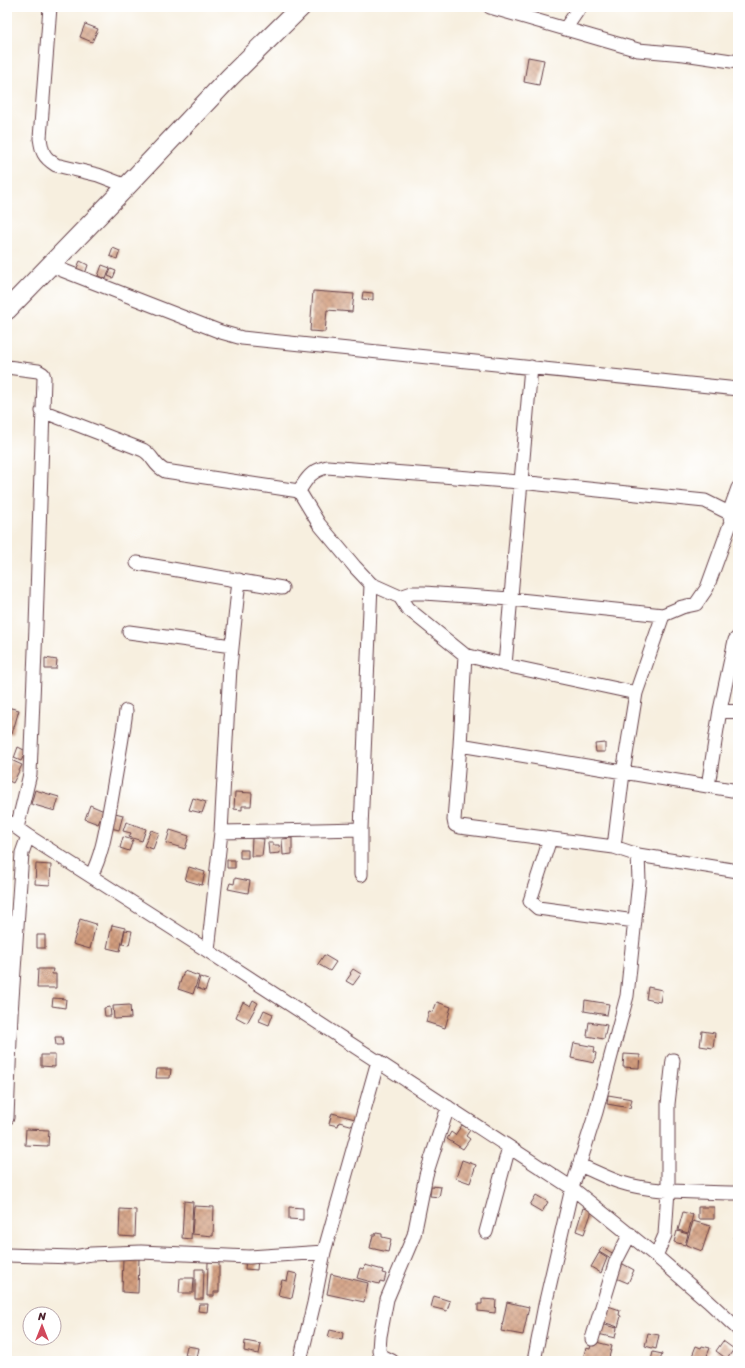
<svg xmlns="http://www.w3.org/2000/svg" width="745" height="1368" font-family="Sriracha,sans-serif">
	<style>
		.building { fill: url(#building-cross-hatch) }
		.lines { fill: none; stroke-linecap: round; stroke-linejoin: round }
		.minor-casing { stroke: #643e46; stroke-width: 15 }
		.highway-casing { stroke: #643e46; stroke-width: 21 }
		.minor { stroke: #fff; stroke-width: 13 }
		.highway { stroke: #fff; stroke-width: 19 }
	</style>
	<defs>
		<pattern id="building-cross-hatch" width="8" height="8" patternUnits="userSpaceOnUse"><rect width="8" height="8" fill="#d19d7e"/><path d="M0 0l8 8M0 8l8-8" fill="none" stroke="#ac7f67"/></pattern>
	</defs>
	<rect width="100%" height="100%" fill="#fff"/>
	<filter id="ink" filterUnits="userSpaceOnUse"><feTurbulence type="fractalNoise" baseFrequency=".025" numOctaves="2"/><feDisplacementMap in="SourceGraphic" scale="8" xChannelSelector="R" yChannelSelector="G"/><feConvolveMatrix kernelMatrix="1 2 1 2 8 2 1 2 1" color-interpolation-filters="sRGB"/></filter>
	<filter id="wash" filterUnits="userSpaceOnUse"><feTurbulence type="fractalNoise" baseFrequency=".012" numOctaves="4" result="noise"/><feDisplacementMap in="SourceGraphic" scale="16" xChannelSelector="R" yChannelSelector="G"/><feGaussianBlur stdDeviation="0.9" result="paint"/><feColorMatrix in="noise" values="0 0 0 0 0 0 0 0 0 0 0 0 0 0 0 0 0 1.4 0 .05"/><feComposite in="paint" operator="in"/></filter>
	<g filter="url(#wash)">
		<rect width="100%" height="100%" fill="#f7efdf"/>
		<g id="blocks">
			<path class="building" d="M85,24L98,29L92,42L80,37Z
				M528,57L544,60L539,85L524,82Z
				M113,248L120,251L117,259L110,256Z
				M80,261L88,265L85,274L76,270Z
				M102,265L110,268L106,279L98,276Z
				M111,269L116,271L113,278L108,276Z
				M313,291L354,294L352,312L327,310L325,332L310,331Z
				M363,292L373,293V300L362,299Z
				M45,658L57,660L56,669H45Z
				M7,707L19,710L12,734L7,733Z
				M605,743V752H596L595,744Z
				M18,747L26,751L21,761L14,758Z
				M11,760L22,765L13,783L7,780V768Z
				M35,790L59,797L55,811L31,804Z
				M235,792L252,793L251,806H242V810L234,809Z
				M193,798L206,802L202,813L189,810Z
				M90,805L104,811L98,824L85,819Z
				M111,812L123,815L119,830L107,827Z
				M126,822L146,829L142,841L129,837L131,833L123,831Z
				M151,830L159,833L153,849L144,846Z
				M170,830L189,836L185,849L166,843Z
				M123,837L133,840L129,851L120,848Z
				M252,838L264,839L262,856H251Z
				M292,838V854L283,855L282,839Z
				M268,843H273V845H279L280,853L269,854Z
				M240,850H248V858H240Z
				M227,860H235V868H227Z
				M36,864L51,865L50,885L35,884Z
				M189,867L205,872L202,885L185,880Z
				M235,878L250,881L248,893L228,889L230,883L234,884Z
				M80,919L96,924L90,949L73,944Z
				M112,925L125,928L120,951L107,948Z
				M125,930L132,931L129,945L122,944Z
				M37,935H45V948H37Z
				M324,955L336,962L330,971L318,964Z
				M38,969H53L52,974H56V988H37Z
				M353,969L361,974L353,985L346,981L351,974L350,973Z
				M184,971L199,976L193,994L178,989Z
				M200,977L209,980L205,991L197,988Z
				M648,987L662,990L660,1002L646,999Z
				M53,998L66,999L65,1008L52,1006Z
				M253,1000L258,1003L247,1023L236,1017L243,1002L250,1006Z
				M585,1000L609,1004L607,1015L584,1011Z
				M437,1002L451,1007L445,1028L426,1022L429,1011L433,1012Z
				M130,1005L131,1018L114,1019L113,1006Z
				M110,1007L111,1016H105L104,1008Z
				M264,1010L273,1014L269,1025L259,1021Z
				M589,1022L607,1025L604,1039L587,1036Z
				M702,1031L715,1033L713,1048L700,1046Z
				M55,1037H62L63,1045H56Z
				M574,1043L595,1047L594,1052L596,1053L594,1063L571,1058Z
				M624,1054L640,1055L639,1068L623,1067Z
				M41,1055H55V1067L41,1066Z
				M157,1069H171L170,1078H156Z
				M608,1095L632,1099L630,1108L607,1104Z
				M332,1113L355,1119L354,1126L339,1122L338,1126L329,1124Z
				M462,1125L470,1130L466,1136L470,1139L463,1149L447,1139L451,1132L455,1135Z
				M26,1129L49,1130L48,1146L25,1145Z
				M462,1160L476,1165L470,1183L456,1178Z
				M431,1186L441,1187L439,1197L430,1196Z
				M536,1195L548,1202L542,1212L530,1205Z
				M184,1201L193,1202L191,1239L182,1238Z
				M194,1206L214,1207L213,1236L192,1234Z
				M289,1207L303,1208V1220L289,1219Z
				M698,1207H714V1219H698Z
				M583,1208L592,1211L584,1234L576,1231Z
				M120,1209L136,1210L135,1237L119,1236Z
				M683,1212L693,1215L688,1233L678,1230Z
				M693,1221L710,1226L702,1251L686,1245Z
				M738,1224V1239L733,1238Z
				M677,1231L688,1234L685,1245L674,1242Z
				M376,1233L382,1234V1237L391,1239L388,1252L370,1248L373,1235H375Z
				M602,1247L614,1254L611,1259L599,1252Z
				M599,1253L607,1258L601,1273L591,1267Z
				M123,1257L139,1258L138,1293L122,1292Z
				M246,1258L258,1259L257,1270L245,1269Z
				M208,1262H219V1292H214V1296H207Z
				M623,1264L634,1270L628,1283L616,1278Z
				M365,1265L383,1270L382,1273L386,1274L384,1282L380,1281L379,1284L357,1278L360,1268L364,1269Z
				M195,1269H204L203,1299H195Z
				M289,1272L297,1274L292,1298L278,1295L282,1280L287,1281Z
				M331,1274L368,1283L364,1302L327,1294Z
				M180,1278H194L193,1293H179Z
				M434,1296L450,1301L447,1311L431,1307Z
				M482,1299L496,1300L495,1313L478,1311V1304H482Z
				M507,1302L529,1307L523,1335L501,1331Z
				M199,1304H208L207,1312L198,1311Z
				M608,1306L620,1310L619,1315L621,1316L618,1327L603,1322Z
				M600,1324L617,1328L615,1338L598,1334Z
				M330,1330L343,1333L342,1340L328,1337Z
				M648,1333L659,1335L656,1349L645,1346Z
				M245,1341L261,1344L259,1354L244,1351Z
				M592,1341L612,1346L608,1361H597L583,1358L586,1348L590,1349Z
				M723,1341L734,1349L727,1359L716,1351Z
				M187,1346L199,1348L197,1358L185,1355Z
				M696,1346L701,1348L702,1346L710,1348L705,1361H690Z
				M653,1352L662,1354L660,1361L651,1360Z"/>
		</g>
	</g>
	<g filter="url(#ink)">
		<use href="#blocks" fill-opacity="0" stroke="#643e46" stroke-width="1"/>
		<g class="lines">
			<defs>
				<path id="minor" d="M50,7L40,138C42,152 43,157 56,165L98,175L127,186
					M490,7L638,50L684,54L738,62
					M565,29L580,7
					M49,265L221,332L242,338L738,389
					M7,367L38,371L43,374L44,378L36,626L30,774L17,828
					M42,411L143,450C154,456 153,465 165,471L299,491
					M729,513L738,488
					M137,563L282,588
					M400,597L412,593H424L510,599L663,615
					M129,632L232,646
					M465,655L460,745L454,820L455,825L460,827L614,847
					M505,665L531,367
					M720,710L738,712
					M460,745L738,791
					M708,786L720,710L735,640L738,637
					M7,821L28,836L208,951L572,1188L656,1256L708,1301L738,1329
					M221,832L361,829
					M550,839L530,901L538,908L635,921
					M638,855L738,871
					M361,875V829L371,584
					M91,876C103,853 106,828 111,802C116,772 122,742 126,711
					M208,951L221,832L230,667L239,580
					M7,1118L11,1014L22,853L28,836
					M579,1165C592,1170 605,1177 619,1182C652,1193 702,1192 738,1193
					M486,1232L509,1147
					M7,1255L74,1257L91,1254L141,1252L249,1257L324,1252
					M656,1256L665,1235L668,1190V1104L673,1060
					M592,1339L616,1261L630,1234
					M300,1361L314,1303L324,1252L378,1061
					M392,1361L384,1357L380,1354L379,1350L380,1336L387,1299L414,1235L426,1175L448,1107
					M534,1361L545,1305L572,1188L596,1112L627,996L639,881L638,855L614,847L623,773L636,693L663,615L682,607L696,604L707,588L731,522L729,513L705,501L520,482L327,467C311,471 307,478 299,491L319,524L355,567L371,584L400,597L407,608L465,655L505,665L636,693"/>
				<path id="highway" d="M7,310L127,186L230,77L301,7"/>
			</defs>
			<use href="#minor" class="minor-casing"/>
			<use href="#highway" class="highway-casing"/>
			<use href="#minor" class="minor"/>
			<use href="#highway" class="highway"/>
		</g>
	</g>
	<rect width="745" height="1368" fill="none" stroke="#fff" stroke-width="24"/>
	<g transform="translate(42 1326)"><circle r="19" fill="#ffffff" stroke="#b7a5aa"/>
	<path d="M0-3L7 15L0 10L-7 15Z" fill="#d1495b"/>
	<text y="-6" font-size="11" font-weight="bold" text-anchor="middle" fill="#4a1f2b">N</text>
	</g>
</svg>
